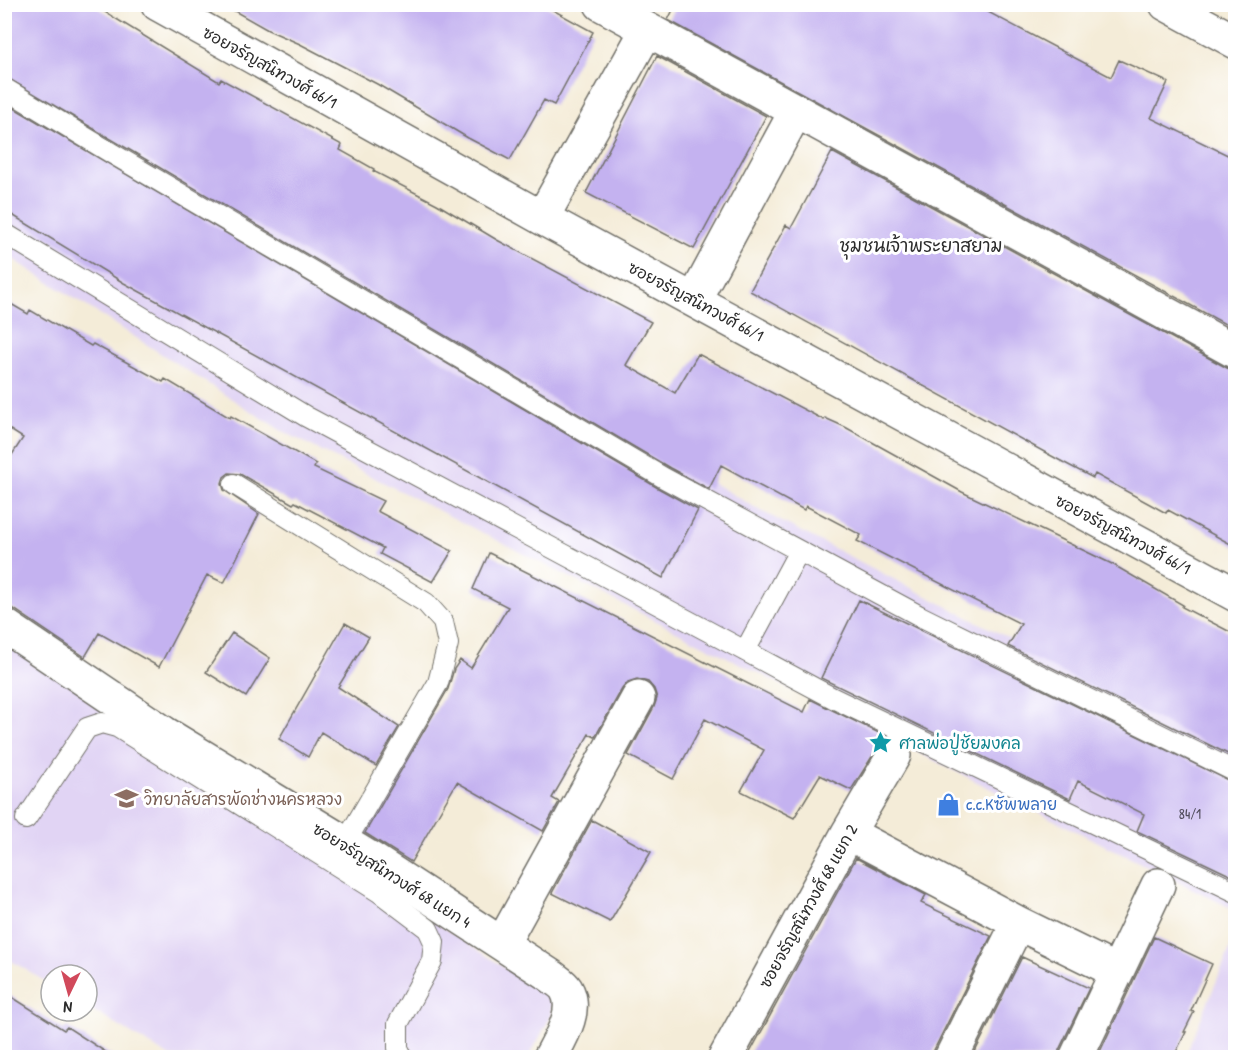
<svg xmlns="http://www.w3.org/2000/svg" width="1240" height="1062" font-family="'Patrick Hand','Playpen Sans Thai',sans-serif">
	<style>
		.built { fill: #e1d4f4 }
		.building { fill: #c4b2f0 }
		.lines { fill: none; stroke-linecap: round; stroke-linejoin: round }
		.service-casing { stroke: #716f68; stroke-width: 22 }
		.minor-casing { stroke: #716f68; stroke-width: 36 }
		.service { stroke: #fff; stroke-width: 20 }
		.minor { stroke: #fff; stroke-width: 33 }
		.labels { text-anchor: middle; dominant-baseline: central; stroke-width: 6; stroke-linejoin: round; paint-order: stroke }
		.number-label { font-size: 14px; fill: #514d5c }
		.street-label { font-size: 16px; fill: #2b2b2b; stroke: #fff }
		.culture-label { font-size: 16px; fill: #0d838f; stroke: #fff; text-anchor: start }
		.education-label { font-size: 16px; fill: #785e54; stroke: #fff; text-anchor: start }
		.shop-label { font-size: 16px; fill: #366cbe; stroke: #fff; text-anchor: start }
		.neighbourhood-label { font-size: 18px; fill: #2b2b2b; stroke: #fff }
	</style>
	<rect width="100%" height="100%" fill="#fff"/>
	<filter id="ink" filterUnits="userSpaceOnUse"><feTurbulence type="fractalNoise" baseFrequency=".0167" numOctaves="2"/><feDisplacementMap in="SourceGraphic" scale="12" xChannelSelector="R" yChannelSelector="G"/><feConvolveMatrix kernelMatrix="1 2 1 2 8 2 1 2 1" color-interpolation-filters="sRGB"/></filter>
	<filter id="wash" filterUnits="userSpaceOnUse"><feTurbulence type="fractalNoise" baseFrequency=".008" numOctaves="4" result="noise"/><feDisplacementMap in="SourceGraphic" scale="24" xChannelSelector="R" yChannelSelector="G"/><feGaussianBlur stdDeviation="1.35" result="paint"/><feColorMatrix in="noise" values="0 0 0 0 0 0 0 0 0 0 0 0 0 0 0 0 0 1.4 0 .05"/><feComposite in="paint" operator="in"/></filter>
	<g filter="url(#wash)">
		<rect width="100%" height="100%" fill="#f4ecd8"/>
		<path class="built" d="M4,65L761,511L1235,754V910L784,686L282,431L5,254Z
			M4,641L539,990L552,996L551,1016L529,1057H170L87,1007V975H51V985L5,957Z
			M1235,937V1057H1185Z"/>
		<g id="blocks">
			<path class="building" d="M4,4H92L219,82L221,79L342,145L340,150L374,169L373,171L437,204L497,240L651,322L626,365L675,393L698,354L824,420L825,418L845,427L962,492L1112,564L1183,605L1182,607L1236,635V758L1008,646L1021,624L857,541L861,535L806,506L804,510L721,465L709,489L670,468L4,76Z
				M222,4H542L593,32L554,105L544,100L510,160L468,138L377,84L300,44L268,30Z
				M676,4H973L1111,77L1119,60L1168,82L1151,118L1236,159V330L668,20Z
				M657,56L766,116L694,249L586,193Z
				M4,102L658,488L698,510L663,578L124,283L4,210Z
				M832,152L1227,368L1236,371V547L1168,510L1166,513L1095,474L1093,478L1059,460L750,291L786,225L791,228Z
				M4,300L28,314L30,310L91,346L93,344L163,382L165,379L230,418L231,416L316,464L314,468L383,501L377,511L452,551L433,582L380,554L383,548L295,502L293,504L240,474L229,473L224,477L222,483L224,490L259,514L224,583L207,575L159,667L99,633L85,657L14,609L4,606V467L23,438L4,426Z
				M489,553L804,712L810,699L885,736L851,790L820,775L794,818L741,791L764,750L705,719L673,779L628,755L654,707L657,698L654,689L648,682L637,679L628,682L622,689L595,737L589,734L552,798L559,802L543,831L457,782L411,862L365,833L448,689L454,669L460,660L471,668L508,607L473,589Z
				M859,600L1236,784V878L1137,831L1144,814L1078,781L1070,799L821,678Z
				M345,623L369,637L338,687L399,727L376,766L321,732L308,757L279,739Z
				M232,633L270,658L246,697L206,672Z
				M592,820L651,852L610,922L552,893Z
				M856,858L926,895L921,903L991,936L934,1050L933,1058H747Z
				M1154,937L1212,964L1191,1011L1194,1012L1184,1032H1186L1173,1058H1097Z
				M1022,957L1089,988L1059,1050L1058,1058H972Z
				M4,992L64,1030L67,1027L115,1058H4Z"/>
		</g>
	</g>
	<g filter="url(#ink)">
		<use href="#blocks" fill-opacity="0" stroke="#716f68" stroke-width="1.5"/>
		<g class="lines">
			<defs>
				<path id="service" d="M4,88L113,154L664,478L920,616L1236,772
					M4,233L307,417L833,698L1236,892
					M234,484L426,603L443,622L448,644L438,683L345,843
					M745,651L799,551
					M26,819L87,728L102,723L117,727L379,892L428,929L434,942L432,961L398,1024V1048L403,1058"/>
				<path id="minor" d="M158,4L542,218L1236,595
					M601,4L1236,352
					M1166,4L1236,42
					M542,218L647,30
					M694,300L796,111
					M4,625L164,733L373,860L551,976C556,980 563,984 566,989C579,1010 560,1039 550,1058
					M848,833L1018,923L1116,971
					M502,944L638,698
					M725,1058L848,833L894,755
					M951,1058L1018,923
					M1076,1058L1158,885"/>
			</defs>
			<use href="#service" class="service-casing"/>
			<use href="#minor" class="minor-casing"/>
			<use href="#service" class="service"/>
			<use href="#minor" class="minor"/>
		</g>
	</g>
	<defs>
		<symbol id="sight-bare" viewBox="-9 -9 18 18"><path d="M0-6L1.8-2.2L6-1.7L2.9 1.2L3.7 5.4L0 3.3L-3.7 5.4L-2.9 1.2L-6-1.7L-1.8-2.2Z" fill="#0f9aa8" stroke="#fff" stroke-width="2.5" paint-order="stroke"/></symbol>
		<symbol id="university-bare" viewBox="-9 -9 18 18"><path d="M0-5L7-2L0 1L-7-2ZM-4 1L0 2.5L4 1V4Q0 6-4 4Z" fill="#8d6e63" stroke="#fff" stroke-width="2.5" paint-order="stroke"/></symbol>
		<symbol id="shop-bare" viewBox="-9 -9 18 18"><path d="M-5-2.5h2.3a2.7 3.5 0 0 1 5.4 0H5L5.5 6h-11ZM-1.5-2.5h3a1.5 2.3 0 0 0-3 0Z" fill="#3f7fe0" stroke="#fff" stroke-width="2.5" paint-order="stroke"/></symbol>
	</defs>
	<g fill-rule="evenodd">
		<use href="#sight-bare" x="864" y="726" width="33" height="33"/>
		<use href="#university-bare" x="110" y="782" width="33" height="33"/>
		<use href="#shop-bare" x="932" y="788" width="33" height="33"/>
	</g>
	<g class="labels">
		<g class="number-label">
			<text x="1190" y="813">84/1</text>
		</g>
		<g class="street-label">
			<text transform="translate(270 67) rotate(29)">ซอยจรัญสนิทวงศ์ 66/1</text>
			<text transform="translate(696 301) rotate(28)">ซอยจรัญสนิทวงศ์ 66/1</text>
			<text transform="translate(1123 534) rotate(28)">ซอยจรัญสนิทวงศ์ 66/1</text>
			<text transform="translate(392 875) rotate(32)">ซอยจรัญสนิทวงศ์ 68 แยก 4</text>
			<text transform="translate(808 906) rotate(-61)">ซอยจรัญสนิทวงศ์ 68 แยก 2</text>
		</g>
		<g class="culture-label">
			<text x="899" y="743">ศาลพ่อปู่ชัยมงคล</text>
		</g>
		<g class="education-label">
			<text x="144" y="799">วิทยาลัยสารพัดช่างนครหลวง</text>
		</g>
		<g class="shop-label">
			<text x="966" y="804">c.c.Kซัพพลาย</text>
		</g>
		<g class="neighbourhood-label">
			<text x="921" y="245">ชุมชนเจ้าพระยาสยาม</text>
		</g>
	</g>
	<rect width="1240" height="1062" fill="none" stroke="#fff" stroke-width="24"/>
	<g transform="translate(69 993) rotate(185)"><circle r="28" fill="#ffffff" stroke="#aaaaaa" stroke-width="1.5"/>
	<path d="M0-4.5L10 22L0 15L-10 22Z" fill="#d1495b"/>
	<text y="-9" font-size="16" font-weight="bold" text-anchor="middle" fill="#2b2b2b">N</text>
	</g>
</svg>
